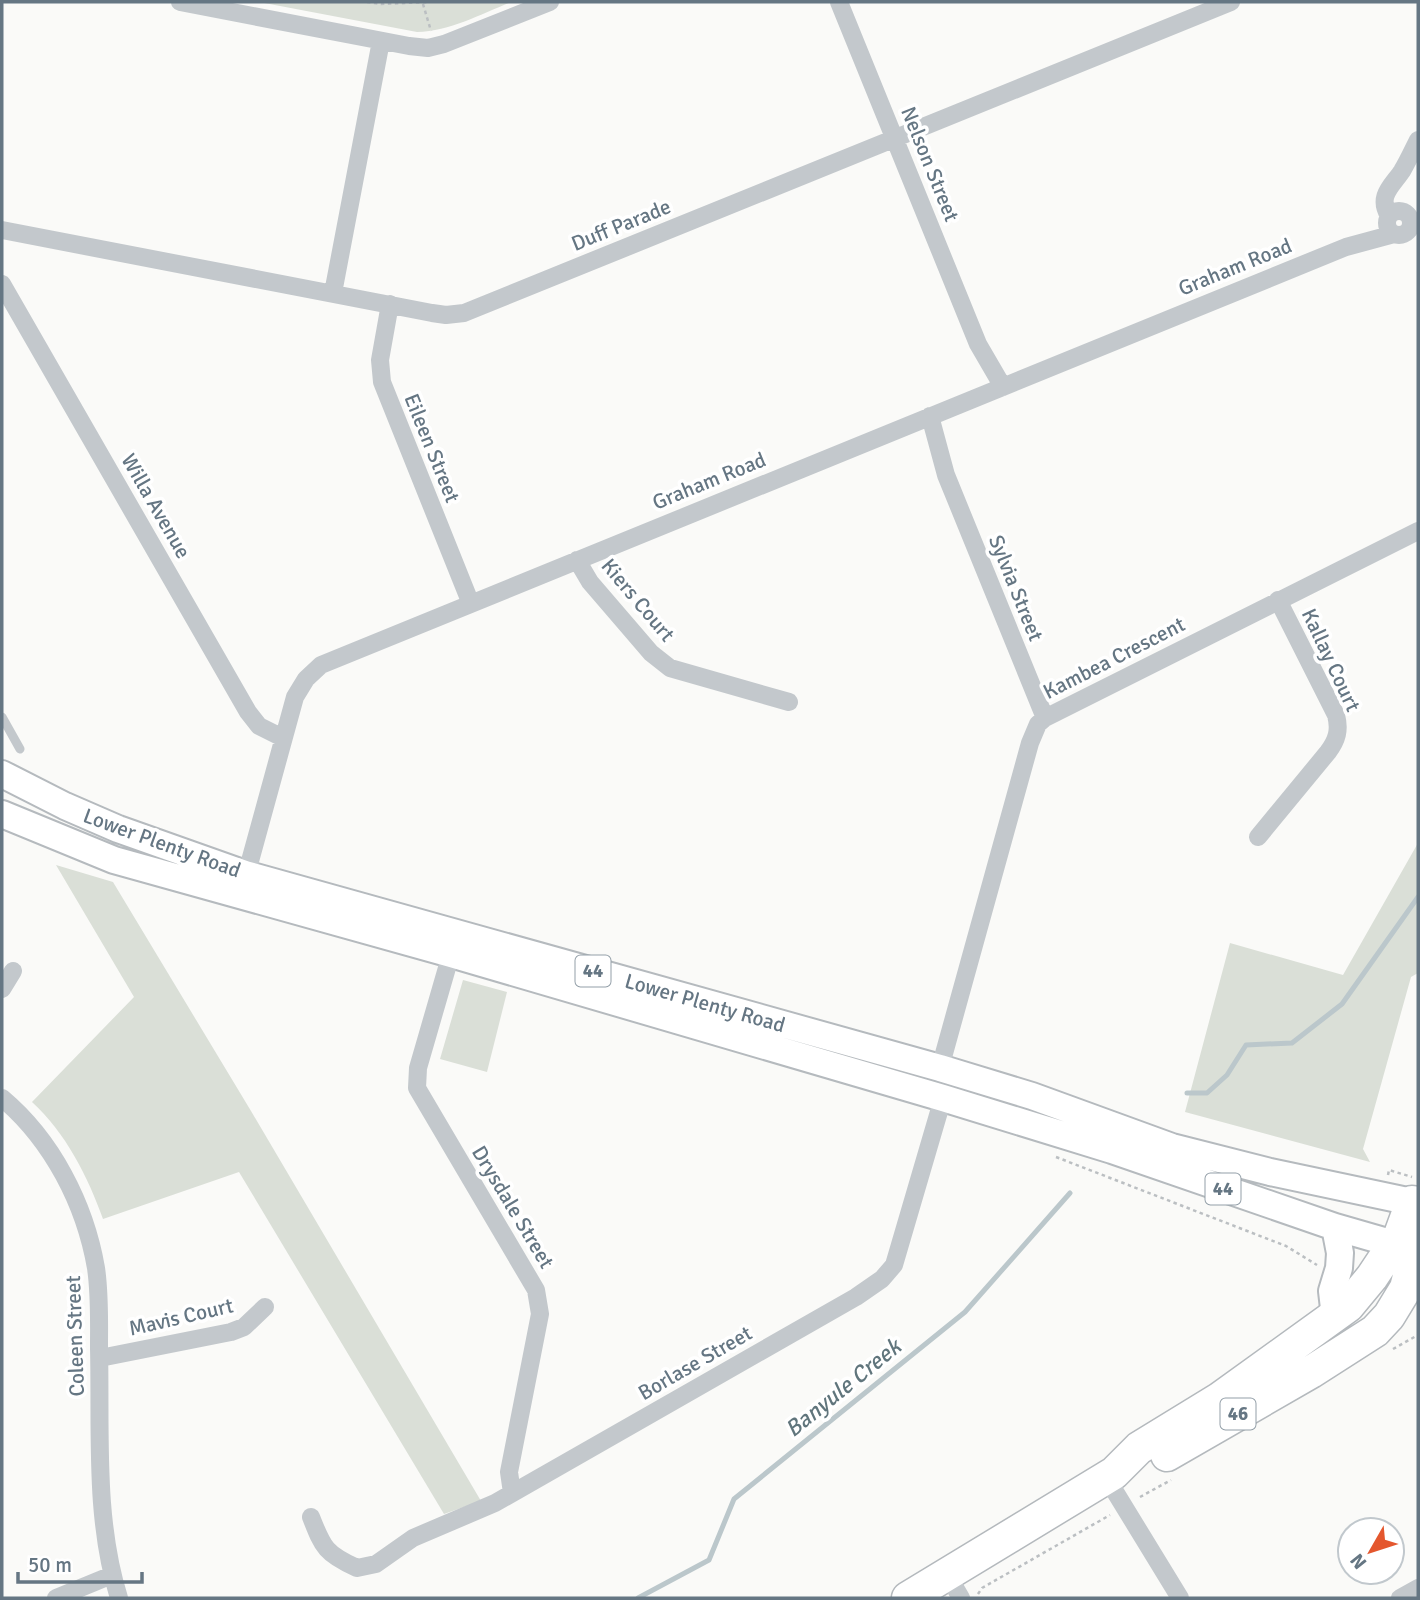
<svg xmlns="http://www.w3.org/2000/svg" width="1420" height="1600" font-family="Signika,sans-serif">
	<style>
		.green { fill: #dadfd7 }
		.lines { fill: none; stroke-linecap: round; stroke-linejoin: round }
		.stream { stroke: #bbc7cb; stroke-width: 5 }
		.primary-casing { stroke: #b5babe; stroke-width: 30 }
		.highway-casing { stroke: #b4b9bd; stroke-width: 35 }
		.path { stroke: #bbbfc2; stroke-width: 2.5; stroke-dasharray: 3.5 3.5; stroke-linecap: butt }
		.lane { stroke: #c3c8cc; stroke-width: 9 }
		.street { stroke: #c3c8cc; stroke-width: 18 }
		.primary { stroke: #fff; stroke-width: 26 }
		.highway { stroke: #fff; stroke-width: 32 }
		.labels { text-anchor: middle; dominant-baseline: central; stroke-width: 7; stroke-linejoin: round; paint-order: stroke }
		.shield { fill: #fff; stroke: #939fa8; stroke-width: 2 }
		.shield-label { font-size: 19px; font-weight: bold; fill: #657683 }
		.street-label { font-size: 21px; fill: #657683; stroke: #fff }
		.water-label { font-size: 23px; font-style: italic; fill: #60757c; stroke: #fff }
	</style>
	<rect width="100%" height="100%" fill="#fafaf8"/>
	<path class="green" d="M259,2H511C481,14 450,31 417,32Z
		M1418,843V973L1411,977L1363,1149L1370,1162L1185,1112L1230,943L1343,975Z
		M56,865L113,882L251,1111L481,1501L444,1514L239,1172L103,1219C88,1177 66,1133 32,1102L134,997Z
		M463,980L507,992L487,1072L440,1059Z"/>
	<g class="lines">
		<path class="stream" d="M1187,1093H1207L1227,1075L1246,1045L1292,1043L1342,1004L1418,897
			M638,1598L709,1560L734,1499L965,1312L1070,1193"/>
		<defs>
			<path id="primary" d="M2,774L65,806L118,829L245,874L940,1068L1032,1096L1172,1147L1270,1172L1412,1202
				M2,814L114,860L451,954L943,1098L1112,1150L1335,1227L1394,1244
				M1335,1317L1332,1291L1339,1268L1340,1253L1335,1227"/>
			<path id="highway" d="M1167,1455L1311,1372L1375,1331L1389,1316L1406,1288L1418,1241
				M908,1598L1114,1473L1139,1448L1219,1399L1348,1306L1372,1277L1400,1235L1412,1202L1418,1203"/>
		</defs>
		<use href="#primary" class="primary-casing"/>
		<use href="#highway" class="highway-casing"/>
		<path class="path" d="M367,2L381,4L430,2
			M423,4L431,31
			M1056,1157L1286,1246L1317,1265
			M1388,1175L1389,1170L1412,1177
			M1393,1349L1418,1335
			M1140,1497L1171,1480
			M978,1594L982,1588L1110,1515"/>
		<path class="lane" d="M2,717L20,749"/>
		<path class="street" d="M180,2L409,46L428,48L444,44L550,2
			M839,2L978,344L1003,387
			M1387 223a12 12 0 1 1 24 0a12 12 0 1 1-24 0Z
			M1389,216C1377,196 1392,186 1402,171C1408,161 1413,150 1418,140
			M2,230L432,313L446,315L464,313L1231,2
			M2,284L248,712L259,726L283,738
			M333,293L381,41
			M390,304L380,360L382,382L471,604
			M930,416L946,475L1045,718
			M577,560L590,582L651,653L670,668L789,702
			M1258,837L1328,752C1337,740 1340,730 1336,715L1278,600
			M244,883L295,697L306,679L321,665L1346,247L1394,234
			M451,954L418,1068L417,1088L536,1290L540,1314L509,1472L512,1493
			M2,989L13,971
			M940,1068L1030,743L1038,724L1045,718L1418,531
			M2,1098C52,1140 85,1204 96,1268C100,1295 99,1322 99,1348C101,1431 94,1518 119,1598
			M100,1358L231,1332L244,1327L265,1307
			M1106,1477L1180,1598
			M311,1517C323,1548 326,1554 357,1568L376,1564L413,1538L495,1503L856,1297L882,1279L894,1265L943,1098
			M947,1574L961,1598
			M56,1598L112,1575
			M1400,1598L1418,1588"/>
		<use href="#primary" class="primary"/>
		<use href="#highway" class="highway"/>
	</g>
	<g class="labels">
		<g class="shield">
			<rect x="575.5" y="955.5" width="35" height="31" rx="5"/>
			<rect x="1205.5" y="1173.5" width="35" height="31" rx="5"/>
			<rect x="1220.5" y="1398.5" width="35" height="31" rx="5"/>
		</g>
		<g class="shield-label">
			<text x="593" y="971">44</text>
			<text x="1223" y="1189">44</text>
			<text x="1238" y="1414">46</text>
		</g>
		<g class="street-label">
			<text transform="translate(930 164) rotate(68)">Nelson Street</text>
			<text transform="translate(621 225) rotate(-22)">Duff Parade</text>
			<text transform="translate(1235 267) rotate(-22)">Graham Road</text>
			<text transform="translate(432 448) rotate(68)">Eileen Street</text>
			<text transform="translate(709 481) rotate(-22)">Graham Road</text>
			<text transform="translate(156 506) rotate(60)">Willa Avenue</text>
			<text transform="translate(1016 588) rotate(68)">Sylvia Street</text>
			<text transform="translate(638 600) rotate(50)">Kiers Court</text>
			<text transform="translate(1114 658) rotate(-27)">Kambea Crescent</text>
			<text transform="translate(1331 660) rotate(65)">Kallay Court</text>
			<text transform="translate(162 843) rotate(20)">Lower Plenty Road</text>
			<text transform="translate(705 1003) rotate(16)">Lower Plenty Road</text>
			<text transform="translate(513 1207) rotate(59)">Drysdale Street</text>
			<text transform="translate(181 1317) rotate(-13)">Mavis Court</text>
			<text transform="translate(75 1336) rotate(-92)">Coleen Street</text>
			<text transform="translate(695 1363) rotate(-30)">Borlase Street</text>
		</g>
		<g class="water-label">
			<text transform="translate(843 1388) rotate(-39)">Banyule Creek</text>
		</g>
	</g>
	<rect width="1420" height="1600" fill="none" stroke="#657683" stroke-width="7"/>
	<g transform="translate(1371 1551) rotate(231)"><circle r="33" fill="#ffffff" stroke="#c1c8cd" stroke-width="2"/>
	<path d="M0-5L12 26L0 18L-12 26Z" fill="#e4572e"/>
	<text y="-10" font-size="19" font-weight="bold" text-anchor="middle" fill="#657683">N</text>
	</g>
	<path d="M18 1572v10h124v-10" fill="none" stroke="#657683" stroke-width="3.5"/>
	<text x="28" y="1572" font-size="21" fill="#657683" stroke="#ffffff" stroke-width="5" paint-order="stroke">50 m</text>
</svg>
